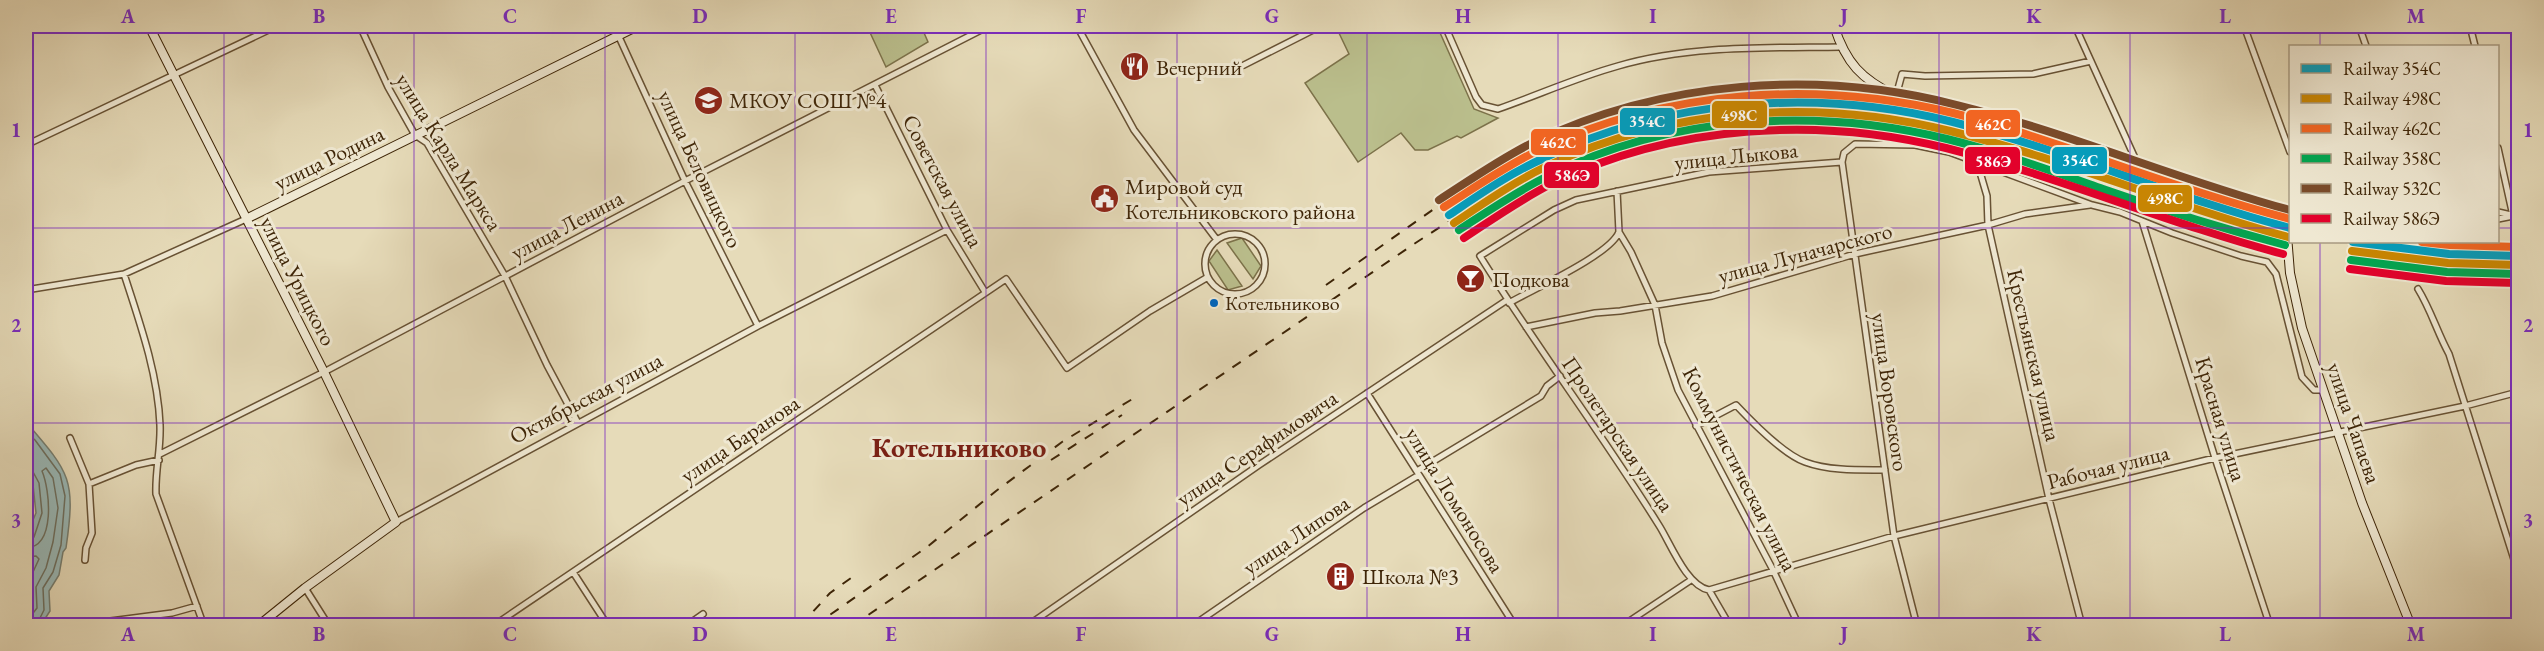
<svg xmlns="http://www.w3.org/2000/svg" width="2544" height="651" font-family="'EB Garamond',serif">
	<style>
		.green { fill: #babe8c; stroke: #7c724a; stroke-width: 1.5 }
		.water { fill: #99b9b8; stroke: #757e71; stroke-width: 1.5 }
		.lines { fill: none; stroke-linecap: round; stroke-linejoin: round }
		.shore { stroke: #6c6f60; stroke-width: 1.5 }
		.street-casing { stroke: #685234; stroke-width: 8 }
		.secondary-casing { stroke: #3e2507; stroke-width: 10 }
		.street { stroke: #efe8d2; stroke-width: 5 }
		.secondary { stroke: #efe8d2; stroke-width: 8 }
		.rail { stroke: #3e2507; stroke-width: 2; stroke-dasharray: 10 10; stroke-linecap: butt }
		.rail-1-casing { stroke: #efe8d2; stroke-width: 12 }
		.rail-2-casing { stroke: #efe8d2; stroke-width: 12 }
		.rail-3-casing { stroke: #efe8d2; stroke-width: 12 }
		.rail-4-casing { stroke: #efe8d2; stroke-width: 12 }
		.rail-5-casing { stroke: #efe8d2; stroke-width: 12 }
		.rail-6-casing { stroke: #efe8d2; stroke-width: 12 }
		.rail-1 { stroke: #069cba; stroke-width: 8 }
		.rail-2 { stroke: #c98602; stroke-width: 8 }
		.rail-3 { stroke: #f26522; stroke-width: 8 }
		.rail-4 { stroke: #00a651; stroke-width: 8 }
		.rail-5 { stroke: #7a4b2a; stroke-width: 8 }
		.rail-6 { stroke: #e4002b; stroke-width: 8 }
		.grid { fill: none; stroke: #7b2cbf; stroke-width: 1.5; stroke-opacity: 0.55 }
		.bus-dot { fill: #0065bd; stroke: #efe8d2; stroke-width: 2 }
		.labels { text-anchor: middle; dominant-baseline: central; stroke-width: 6; stroke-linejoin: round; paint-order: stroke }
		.bus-label { font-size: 20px; fill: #3e2507; stroke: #efe8d2; text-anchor: start }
		.poi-label { font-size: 22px; fill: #3e2507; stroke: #efe8d2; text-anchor: start }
		.street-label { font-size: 22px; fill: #3e2507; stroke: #efe8d2 }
		.district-label { font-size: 28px; font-weight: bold; fill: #7a1f14; stroke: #efe8d2 }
		.line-badge { stroke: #efe8d2; stroke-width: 2 }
		.badge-label { font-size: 16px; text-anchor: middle; font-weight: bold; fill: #fff }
		.neatline { fill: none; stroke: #7b2cbf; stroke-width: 2 }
		.grid-label { font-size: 20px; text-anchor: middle; font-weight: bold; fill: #7b2cbf }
	</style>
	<rect width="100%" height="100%" fill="#e6dbb9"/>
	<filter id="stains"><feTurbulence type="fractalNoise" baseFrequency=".00333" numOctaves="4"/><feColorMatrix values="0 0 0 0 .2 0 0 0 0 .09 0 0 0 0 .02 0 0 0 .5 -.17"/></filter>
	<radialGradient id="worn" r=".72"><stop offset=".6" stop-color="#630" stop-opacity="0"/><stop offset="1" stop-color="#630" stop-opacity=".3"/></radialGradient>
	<path class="green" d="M867,26H921L928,42L886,67Z
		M1343,26H1437L1474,109L1498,118L1461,138L1457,136L1428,150H1415L1401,133L1358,162L1305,83L1349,54L1338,31Z
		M1242,238L1261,266L1253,279L1227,243Z
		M1217,250L1242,286L1228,290L1209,261Z"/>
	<path class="water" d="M26,422C70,473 76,479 66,548L63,552L59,575L49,591L50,611L41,625H26V547L30,527L36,513L33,485L26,469Z"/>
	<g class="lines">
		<path class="shore" d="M26,432L35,440L60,474L65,496L61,545L53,572L43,588L44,610L36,626
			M26,468L32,470L39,483L42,513L34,537L26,541
			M26,548C56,547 50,490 42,471L46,468L53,478L58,508L53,542L46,568L36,587L37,608L30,617L28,626
			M26,557L36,556L39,559L27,585L26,607"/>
		<defs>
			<path id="street" d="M360,26L388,87L415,135L427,143L505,276L547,365L578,423
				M614,26L685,181L758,326
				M1077,26L1134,130L1217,240
				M1445,26L1476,97L1482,105L1498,109C1538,95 1578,77 1618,66C1690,45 1767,48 1841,47
				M2075,26L2134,156V168
				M2244,26L2290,152
				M2359,26L2366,46
				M2470,26L2475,46
				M1244,65L1321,26
				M875,85L947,230L985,292
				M1896,96L1902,74L1925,76L2033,74L2091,61
				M26,145L277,26
				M2498,148L2513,216
				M1977,162L1987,196L1988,225L2049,499L2082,626
				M1617,191L1619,232L1631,252L1655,305L1662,343L1678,390L1773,570L1799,626
				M2498,212L2511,215
				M2498,219L2518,215
				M2142,221L2215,458L2270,626
				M1205 264a30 30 0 1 1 60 0a30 30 0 1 1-60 0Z
				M124,274C140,323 158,374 160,425C161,449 155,471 156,494L204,626
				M2418,289C2431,310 2437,332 2449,354L2518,572
				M26,290L124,274L246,219
				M1509,303C1533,289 1610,255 1619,232
				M1526,327L1595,313L1620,311L1712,296L1855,254L1988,225L2025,214L2090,205
				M1367,393L1515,626
				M1696,426L1736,405C1752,422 1783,454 1805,462C1829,471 1859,470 1885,470
				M70,438L89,484
				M160,454L324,372L685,181L989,26
				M1417,471L1541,396L1547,386L1560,376
				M396,522L758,326L947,230
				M85,560L86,548L92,533L89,484L136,465L159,460
				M573,572L608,626
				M305,588L329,626
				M1709,590L1894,536L2215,458L2465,406L2518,392
				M72,626L172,613L197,606
				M493,626L1006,279L1067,368L1150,311L1208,277
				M686,626L703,614
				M1027,626L1259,465L1507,300
				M1192,626L1364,508L1419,475
				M1622,626L1691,580
				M1730,626L1709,590C1687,586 1671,545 1660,527C1603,435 1537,348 1480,256L1554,210L1576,200L1709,172L1842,162
				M1917,626L1894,536L1842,162L1844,153L1855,144L1915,145L1949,152L2092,205L2120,212L2172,233L2241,256L2267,262L2276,274L2302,377L2314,390H2323"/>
			<path id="secondary" d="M149,26L324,372L396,522L305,588L258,626
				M1834,26C1846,63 1861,79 1896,96L2282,214L2286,223L2290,273L2302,328L2362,503L2411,626
				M246,219L638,26"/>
		</defs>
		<use href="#street" class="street-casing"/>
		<use href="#secondary" class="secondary-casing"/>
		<use href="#street" class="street"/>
		<use href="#secondary" class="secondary"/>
		<path class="rail" d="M1486,209L1548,183L1669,146L1700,139L1795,127
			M1326,285L1495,166
			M1051,460L1122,415
			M800,626L830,593L851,578
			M814,626L927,547L996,491L1062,442L1134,398
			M852,626L1417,242L1527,171L1581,146L1643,126L1720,112L1823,108L1872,112L1952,127L2108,177"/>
		<defs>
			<path id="rail-1" d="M1449,215C1479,195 1509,174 1542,159C1668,98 1818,88 1953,122C2067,151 2176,198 2290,228
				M2353,242L2449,254L2518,256"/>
			<path id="rail-2" d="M1454,223C1484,203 1514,182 1547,166C1672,107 1817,98 1950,131C2064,159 2174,206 2288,237
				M2352,251L2448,263L2518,265"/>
			<path id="rail-3" d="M1444,207C1474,188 1504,167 1537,151C1666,89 1816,80 1953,113C2003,125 2052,143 2100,159C2163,181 2226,202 2290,219
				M2422,242L2450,245L2518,247"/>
			<path id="rail-4" d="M1459,230C1488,211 1517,191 1548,176C1670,115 1816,107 1947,139C2000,152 2052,171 2103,189C2163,210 2224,229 2285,245
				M2351,260L2447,272L2517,274"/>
			<path id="rail-5" d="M1439,200C1470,180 1500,159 1532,143C1662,80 1818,69 1957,105C2070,133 2178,180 2290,210"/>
			<path id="rail-6" d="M1464,238C1493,219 1521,199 1553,183C1673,125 1817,116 1946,148C2060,177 2169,224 2283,254
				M2350,269L2446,281L2517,283"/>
		</defs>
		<use href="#rail-1" class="rail-1-casing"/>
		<use href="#rail-2" class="rail-2-casing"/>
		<use href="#rail-3" class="rail-3-casing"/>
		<use href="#rail-4" class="rail-4-casing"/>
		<use href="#rail-5" class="rail-5-casing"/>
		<use href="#rail-6" class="rail-6-casing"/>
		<use href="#rail-1" class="rail-1"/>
		<use href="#rail-2" class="rail-2"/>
		<use href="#rail-3" class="rail-3"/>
		<use href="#rail-4" class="rail-4"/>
		<use href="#rail-5" class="rail-5"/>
		<use href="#rail-6" class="rail-6"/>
	</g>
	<path class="grid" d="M224,26V626M414,26V626M605,26V626M795,26V626M986,26V626M1177,26V626M1367,26V626M1558,26V626M1749,26V626M1939,26V626M2130,26V626M2320,26V46M26,228H2290M2498,228H2518M2320,242V626M26,423H2518"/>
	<defs>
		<symbol id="restaurant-disc" viewBox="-11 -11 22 22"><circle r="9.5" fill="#8f2418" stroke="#efe8d2"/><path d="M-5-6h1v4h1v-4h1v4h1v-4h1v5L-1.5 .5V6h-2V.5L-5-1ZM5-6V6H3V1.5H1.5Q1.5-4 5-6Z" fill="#fff"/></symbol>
		<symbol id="school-disc" viewBox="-11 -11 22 22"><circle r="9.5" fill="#8f2418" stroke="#efe8d2"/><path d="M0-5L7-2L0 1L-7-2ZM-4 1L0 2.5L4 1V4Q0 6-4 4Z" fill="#fff"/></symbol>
		<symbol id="civic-disc" viewBox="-11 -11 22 22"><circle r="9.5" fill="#8f2418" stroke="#efe8d2"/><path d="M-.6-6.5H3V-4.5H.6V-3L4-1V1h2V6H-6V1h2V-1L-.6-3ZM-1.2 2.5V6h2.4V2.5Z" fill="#fff"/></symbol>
		<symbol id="bar-disc" viewBox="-11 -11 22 22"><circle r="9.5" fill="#8f2418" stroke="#efe8d2"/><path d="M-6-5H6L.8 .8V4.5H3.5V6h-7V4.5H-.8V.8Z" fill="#fff"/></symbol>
		<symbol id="building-disc" viewBox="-11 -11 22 22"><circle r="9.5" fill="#8f2418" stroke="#efe8d2"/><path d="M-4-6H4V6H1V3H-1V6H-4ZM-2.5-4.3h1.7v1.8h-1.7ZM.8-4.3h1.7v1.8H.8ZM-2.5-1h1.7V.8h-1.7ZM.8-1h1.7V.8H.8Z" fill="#fff"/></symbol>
	</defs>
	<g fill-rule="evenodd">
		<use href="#restaurant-disc" x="1118" y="50" width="33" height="33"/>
		<use href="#school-disc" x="692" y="84" width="33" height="33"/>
		<use href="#civic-disc" x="1088" y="182" width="33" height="33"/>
		<use href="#bar-disc" x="1454" y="262" width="33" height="33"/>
		<use href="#building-disc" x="1324" y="560" width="33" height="33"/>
	</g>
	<circle class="bus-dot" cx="1214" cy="303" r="5"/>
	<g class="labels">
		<g class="bus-label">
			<text x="1225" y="303">Котельниково</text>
		</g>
		<g class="poi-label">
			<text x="1156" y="67">Вечерний</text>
			<text x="729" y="100">МКОУ СОШ №4</text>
			<text x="1125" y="186">Мировой суд<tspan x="1125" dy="25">Котельниковского района</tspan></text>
			<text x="1492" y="279">Подкова</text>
			<text x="1362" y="576">Школа №3</text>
		</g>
		<g class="street-label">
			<text transform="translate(449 152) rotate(58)">улица Карла Маркса</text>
			<text transform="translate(1736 156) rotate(-6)">улица Лыкова</text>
			<text transform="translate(329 158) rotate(-26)">улица Родина</text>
			<text transform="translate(700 169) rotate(65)">улица Беловицкого</text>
			<text transform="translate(943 181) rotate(62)">Советская улица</text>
			<text transform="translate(567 225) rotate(-28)">улица Ленина</text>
			<text transform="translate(1805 253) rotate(-15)">улица Луначарского</text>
			<text transform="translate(298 281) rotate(63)">улица Урицкого</text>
			<text transform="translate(2034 355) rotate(77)">Крестьянская улица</text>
			<text transform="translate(1890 392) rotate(82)">улица Воровского</text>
			<text transform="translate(586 398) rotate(-28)">Октябрьская улица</text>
			<text transform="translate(2221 419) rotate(73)">Красная улица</text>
			<text transform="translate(2354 423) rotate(71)">улица Чапаева</text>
			<text transform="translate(1618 434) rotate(56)">Пролетарская улица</text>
			<text transform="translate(740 439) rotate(-34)">улица Баранова</text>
			<text transform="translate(1257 448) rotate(-34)">улица Серафимовича</text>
			<text transform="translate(2108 467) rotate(-14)">Рабочая улица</text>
			<text transform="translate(1740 469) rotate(63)">Коммунистическая улица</text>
			<text transform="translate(1455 500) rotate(58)">улица Ломоносова</text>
			<text transform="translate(1296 535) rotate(-34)">улица Липова</text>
		</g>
		<g class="district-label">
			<text x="959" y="447">Котельниково</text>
		</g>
	</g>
	<g class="line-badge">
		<rect x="1711" y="100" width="57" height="29" rx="6" fill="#c98602"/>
		<rect x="1619" y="107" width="57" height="29" rx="6" fill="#069cba"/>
		<rect x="1965" y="109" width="56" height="29" rx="6" fill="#f26522"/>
		<rect x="1530" y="128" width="57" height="28" rx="6" fill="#f26522"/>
		<rect x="2051" y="146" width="57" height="29" rx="6" fill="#069cba"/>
		<rect x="1964" y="146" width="57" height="29" rx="6" fill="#e4002b"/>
		<rect x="1543" y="161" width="57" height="28" rx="6" fill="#e4002b"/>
		<rect x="2137" y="184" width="56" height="29" rx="6" fill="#c98602"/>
	</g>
	<g class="badge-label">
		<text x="1739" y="121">498С</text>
		<text x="1647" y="127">354С</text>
		<text x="1993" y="130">462С</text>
		<text x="1558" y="148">462С</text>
		<text x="2080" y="166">354С</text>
		<text x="1993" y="167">586Э</text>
		<text x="1572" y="181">586Э</text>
		<text x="2165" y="204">498С</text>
	</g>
	<rect width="2544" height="651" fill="none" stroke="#e6dbb9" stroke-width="66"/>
	<rect x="2289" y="45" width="210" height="198" fill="#efe8d2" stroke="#a89a81" stroke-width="1.5"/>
	<rect x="2301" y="64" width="30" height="9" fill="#069cba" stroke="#a89a81" stroke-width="1.5"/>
	<text x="2343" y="75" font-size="18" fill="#3e2507">Railway 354С</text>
	<rect x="2301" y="94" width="30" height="9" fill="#c98602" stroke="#a89a81" stroke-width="1.5"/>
	<text x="2343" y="105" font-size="18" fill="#3e2507">Railway 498С</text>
	<rect x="2301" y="124" width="30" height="9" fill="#f26522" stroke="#a89a81" stroke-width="1.5"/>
	<text x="2343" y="135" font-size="18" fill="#3e2507">Railway 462С</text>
	<rect x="2301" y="154" width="30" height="9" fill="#00a651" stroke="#a89a81" stroke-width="1.5"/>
	<text x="2343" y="165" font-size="18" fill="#3e2507">Railway 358С</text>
	<rect x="2301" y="184" width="30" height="9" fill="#7a4b2a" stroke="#a89a81" stroke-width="1.5"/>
	<text x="2343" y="195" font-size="18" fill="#3e2507">Railway 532С</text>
	<rect x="2301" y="214" width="30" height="9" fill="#e4002b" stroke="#a89a81" stroke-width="1.5"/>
	<text x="2343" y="225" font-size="18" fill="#3e2507">Railway 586Э</text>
	<rect x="33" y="33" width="2478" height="585" class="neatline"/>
	<g class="grid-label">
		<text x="128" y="23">A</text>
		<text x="319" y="23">B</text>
		<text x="510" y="23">C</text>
		<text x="700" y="23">D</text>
		<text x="891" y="23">E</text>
		<text x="1081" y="23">F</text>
		<text x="1272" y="23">G</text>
		<text x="1463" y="23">H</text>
		<text x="1653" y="23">I</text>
		<text x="1844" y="23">J</text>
		<text x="2034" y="23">K</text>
		<text x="2225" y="23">L</text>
		<text x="2416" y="23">M</text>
		<text x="16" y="137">1</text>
		<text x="2528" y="137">1</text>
		<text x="16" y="332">2</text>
		<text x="2528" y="332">2</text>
		<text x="16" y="527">3</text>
		<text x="2528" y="527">3</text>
		<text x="128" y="641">A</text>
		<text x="319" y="641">B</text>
		<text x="510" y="641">C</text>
		<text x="700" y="641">D</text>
		<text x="891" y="641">E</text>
		<text x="1081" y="641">F</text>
		<text x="1272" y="641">G</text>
		<text x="1463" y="641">H</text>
		<text x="1653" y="641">I</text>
		<text x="1844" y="641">J</text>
		<text x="2034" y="641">K</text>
		<text x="2225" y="641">L</text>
		<text x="2416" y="641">M</text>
	</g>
	<rect width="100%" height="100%" filter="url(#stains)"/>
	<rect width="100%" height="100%" fill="url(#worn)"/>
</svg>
